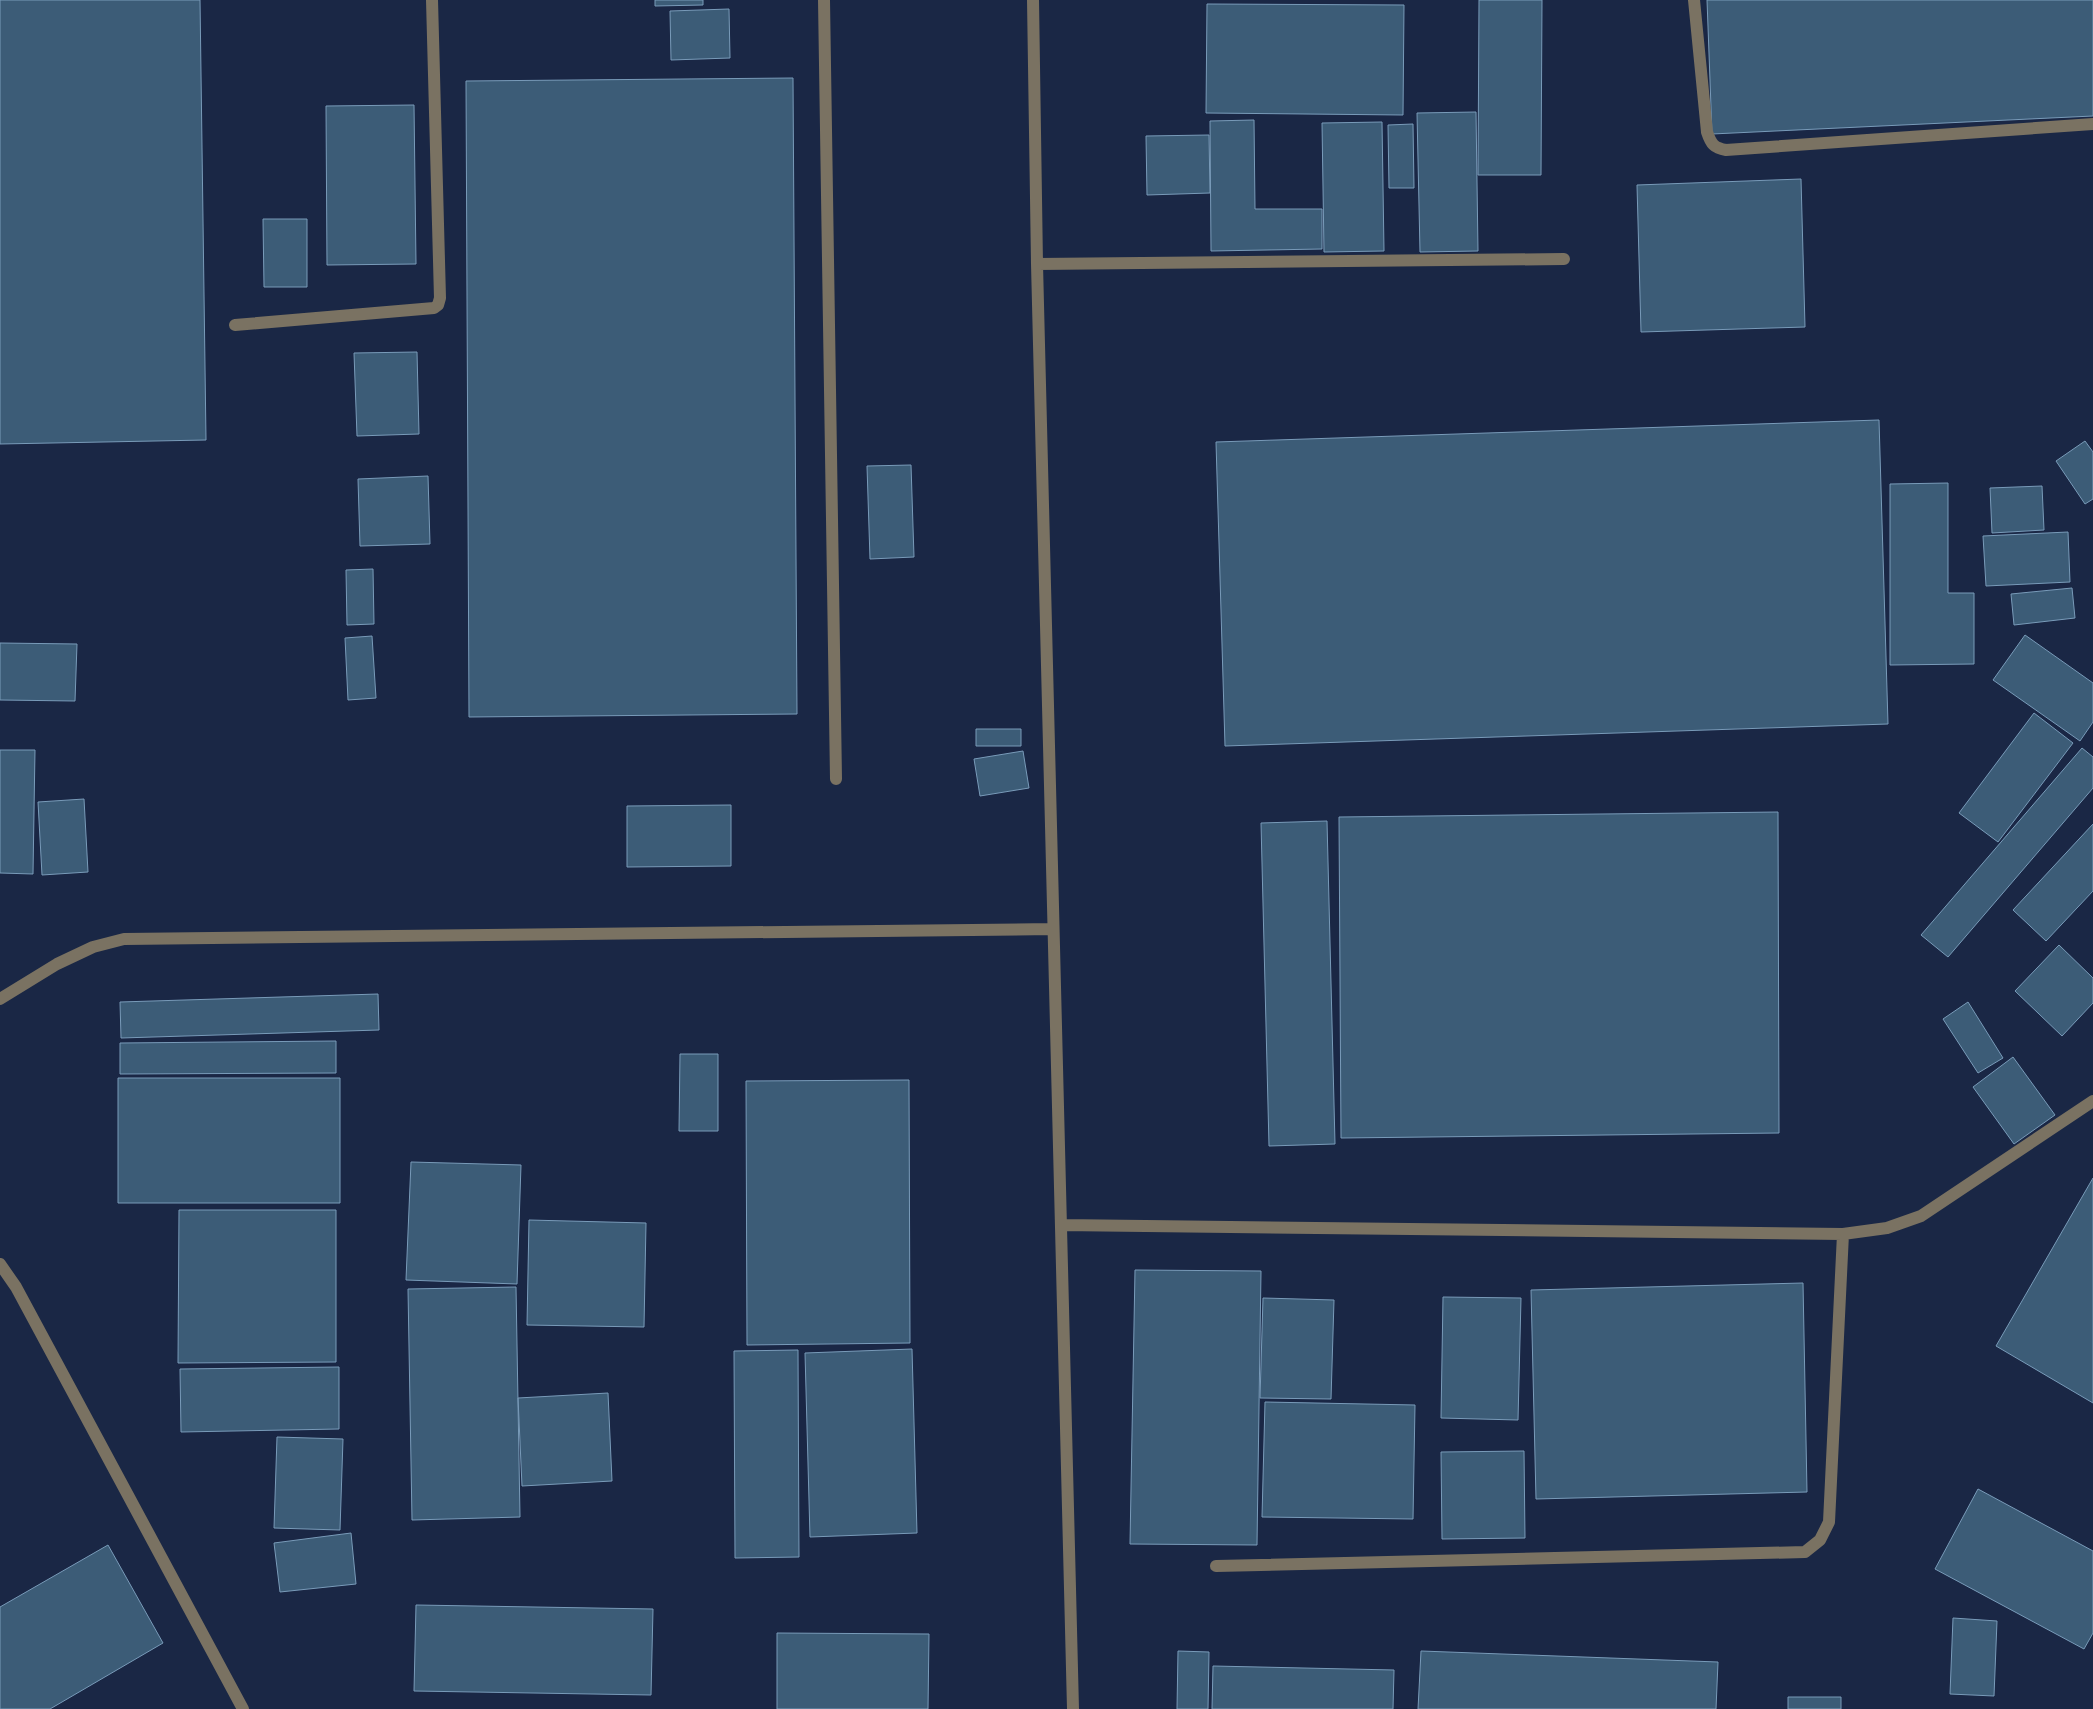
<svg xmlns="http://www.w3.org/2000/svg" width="2093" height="1709" font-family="Roboto,sans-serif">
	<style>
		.building { fill: #3c5c77; stroke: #799bb9 }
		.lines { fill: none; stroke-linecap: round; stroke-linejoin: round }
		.minor { stroke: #7a7262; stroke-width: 12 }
	</style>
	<rect width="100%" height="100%" fill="#1a2745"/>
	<path class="building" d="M0,0H200L206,440L0,444Z
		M655,0H703V5L655,6Z
		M1479,0H1542L1541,175H1478Z
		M1707,0H2093V116L1712,134Z
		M1207,4L1404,5L1403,115L1206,113Z
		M729,9L730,58L671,60L670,11Z
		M793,78L797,714L469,717L466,81Z
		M414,105L416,264L327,265L326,106Z
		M1476,112L1478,251L1420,252L1417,113Z
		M1254,120L1255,209H1322V249L1211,251L1210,121Z
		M1382,122L1384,251L1324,252L1322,123Z
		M1413,124L1414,188H1389L1388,125Z
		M1209,135L1210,193L1147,195L1146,136Z
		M1801,179L1805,327L1641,332L1637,185Z
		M263,219H307V287H264Z
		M417,352L419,434L357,436L354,353Z
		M1879,420L1888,724L1225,746L1216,442Z
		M2085,441L2093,452V499L2085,504L2056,461Z
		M911,465L914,557L870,559L867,466Z
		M428,476L430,544L360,546L358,479Z
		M1948,483V593H1974V664L1890,665V484Z
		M2042,486L2044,530L1992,533L1990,488Z
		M2068,532L2070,582L1986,586L1983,536Z
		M373,569L374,624L347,625L346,570Z
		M2072,588L2075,618L2014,625L2011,594Z
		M2025,635L2093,683V722L2080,741L1993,680Z
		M372,636L376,698L348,700L345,638Z
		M0,643L77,644L75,701L0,700Z
		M2034,713L2073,743L1998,842L1959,813Z
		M976,729H1021V746H976Z
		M2082,748L2093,757V788L1948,957L1921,935Z
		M0,750H35L33,874L0,873Z
		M1023,751L1029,788L980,796L974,759Z
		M84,799L88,872L42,875L38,802Z
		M731,805V866L627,867V806Z
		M1778,812L1779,1133L1341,1138L1339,817Z
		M1327,821L1335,1144L1269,1146L1261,823Z
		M2093,824V891L2046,941L2013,910Z
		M2059,945L2093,978V1003L2062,1036L2015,991Z
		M378,994L379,1030L121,1038L120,1002Z
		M1968,1002L2003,1058L1978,1073L1943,1019Z
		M336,1041V1073L120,1074V1043Z
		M680,1054H718V1131H679Z
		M2013,1057L2055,1115L2014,1144L1973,1087Z
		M118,1078H340V1203H118Z
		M909,1080L910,1343L747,1345L746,1081Z
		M411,1162L521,1165L517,1284L406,1280Z
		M2093,1178V1403L1996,1346Z
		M179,1210H336V1362L178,1363Z
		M529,1220L646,1223L644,1327L527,1325Z
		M1135,1270L1261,1271L1257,1545L1130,1544Z
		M1803,1283L1807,1492L1536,1499L1531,1290Z
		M516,1287L520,1517L412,1520L408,1289Z
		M1443,1297L1521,1298L1518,1420L1441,1418Z
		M1263,1298L1334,1300L1331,1399L1260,1398Z
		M912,1349L917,1533L810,1537L805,1353Z
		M798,1350L799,1557L735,1558L734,1351Z
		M339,1367V1429L181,1432L180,1369Z
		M608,1393L612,1481L522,1486L518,1398Z
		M1265,1402L1415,1405L1413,1519L1262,1517Z
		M277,1437L343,1439L340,1530L274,1528Z
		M1524,1451L1525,1538L1442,1539L1441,1452Z
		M1978,1489L2093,1551V1633L2084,1649L1935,1569Z
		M351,1533L356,1584L280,1592L274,1543Z
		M108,1545L163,1643L50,1709H0V1607Z
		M416,1605L653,1609L651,1695L414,1691Z
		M1953,1618L1997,1621L1994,1696L1950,1694Z
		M777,1633L929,1634L928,1709H777Z
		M1178,1651L1209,1652L1208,1709H1177Z
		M1421,1651L1718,1662L1716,1709H1418Z
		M1213,1666L1394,1670L1393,1709H1212Z
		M1788,1697H1841V1709H1788Z"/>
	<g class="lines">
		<path class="minor" d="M824,0L836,779
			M1033,0L1037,264L1073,1709
			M1694,0L1707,132C1711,144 1714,148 1726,150L2093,124
			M1037,264L1564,259
			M235,325L434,308L438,305L440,298L432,0
			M0,999L57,964L93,947L124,939L1053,929
			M1061,1225L1843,1234L1887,1228L1921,1216L2093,1101
			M0,1264L16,1287L243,1709
			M1216,1566L1805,1552L1820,1540L1829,1522L1843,1234"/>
	</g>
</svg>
